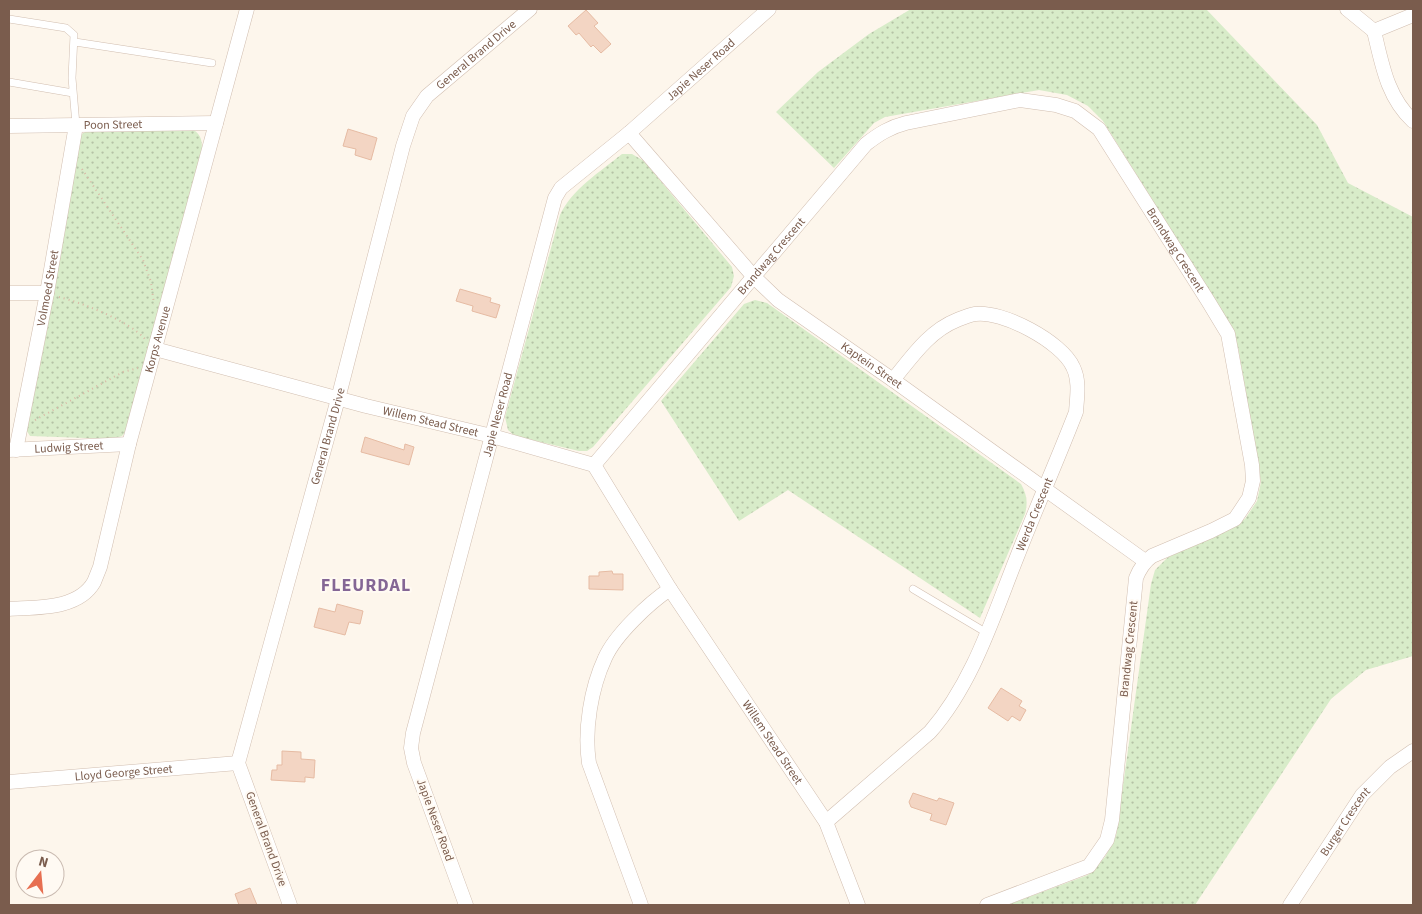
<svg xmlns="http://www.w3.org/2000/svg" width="1422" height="914" font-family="'Source Sans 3',sans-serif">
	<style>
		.park { fill: url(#park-dots) }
		.building { fill: #f3d5c3; stroke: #e6bba3 }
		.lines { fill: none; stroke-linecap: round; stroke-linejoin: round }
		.service-casing { stroke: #d1beb0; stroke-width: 8 }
		.minor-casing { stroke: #d1beb0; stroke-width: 15 }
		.path { stroke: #d9b8a5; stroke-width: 2; stroke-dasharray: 1 4; stroke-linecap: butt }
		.service { stroke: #fff; stroke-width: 7 }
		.minor { stroke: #fff; stroke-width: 14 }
		.labels { text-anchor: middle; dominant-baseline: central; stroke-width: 4; stroke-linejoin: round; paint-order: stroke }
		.street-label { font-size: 12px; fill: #7a5c4d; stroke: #fffaf3 }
		.district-label { font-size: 18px; font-weight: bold; letter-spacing: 1px; fill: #846695; stroke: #fffaf3 }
	</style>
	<defs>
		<pattern id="park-dots" width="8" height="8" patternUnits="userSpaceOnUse" patternTransform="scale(1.25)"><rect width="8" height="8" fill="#d8ecc9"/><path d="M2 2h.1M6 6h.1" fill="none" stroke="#b4c2a5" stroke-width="1.8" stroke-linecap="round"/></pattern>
	</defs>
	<rect width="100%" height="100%" fill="#fdf6ec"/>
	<path class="park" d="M911,9H1206L1317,125L1348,183L1413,217V656L1366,670L1331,699L1195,905H1007L1088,875L1105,857L1116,836L1151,584L1155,570L1167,558L1245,519L1257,501L1261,482L1238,347L1228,321L1103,121L1088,106L1067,95L1039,90L885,117L874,123L834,168L776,112L818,72L869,34Z
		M190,128C200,133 202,138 202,149L127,430L122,436L113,439L30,436L23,425L79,136L88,130Z
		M622,154H632L644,161L732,267L734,276L731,287L593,447L587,451H579L515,436L508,430L505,417L560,215C572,189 600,172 622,154Z
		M755,300L767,303L1021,484C1027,495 1028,502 1025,514L980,618L788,490L739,521L661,401L744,304Z"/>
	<path class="building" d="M586,10L598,23L594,26L611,44L601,53L593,45L591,47L579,33L576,35L568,26Z
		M348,129L377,138L371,160L355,155L356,149L343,146Z
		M460,289L491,298L490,302L500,305L496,318L472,311L473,306L456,301Z
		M365,437L404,450L405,444L414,447L409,465L361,452Z
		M612,571L613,574H623V590L589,589V576H599V572Z
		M337,604L363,611L360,624L349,622L345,635L314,627L319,608L335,612Z
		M1001,688L1022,701L1019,706L1026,710L1020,721L1012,716L1008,721L988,708Z
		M282,751L301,752V759L315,760L314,778L305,777V782L271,780L272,770H277V765H282Z
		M913,793L937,801L939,798L954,803L946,825L930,820L932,814L911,807L909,802Z
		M250,888L257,905H239L235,894Z"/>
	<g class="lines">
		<defs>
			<path id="service" d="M9,19L66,28L74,35L72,78L76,125
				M75,42L212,63
				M9,82L73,93
				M913,589L987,633"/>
			<g id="minor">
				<path d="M1347,9L1374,31L1413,15"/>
				<path d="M1374,31C1382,64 1387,97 1413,121"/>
				<path id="s1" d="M9,126L216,123"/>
				<path id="s2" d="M629,133L754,277L778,300L893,380L1145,561"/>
				<path d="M9,293H47"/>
				<path id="s3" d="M155,349L366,406L492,436L594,465L670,589L826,822L858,905"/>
				<path id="s4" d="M9,450L129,444"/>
				<path id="s5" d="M16,450L47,293L76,125"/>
				<path id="s6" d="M594,465L866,144C879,134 890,127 906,123L1020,100L1056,105L1075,111L1099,129L1208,301L1228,334L1252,465L1253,481L1249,498L1235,519L1211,531L1152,556C1144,562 1140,568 1136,578L1112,820L1107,840L1089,866L987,905"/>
				<path id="s7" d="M9,609C36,607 78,610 94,582C96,577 98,572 100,567L129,444L247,9"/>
				<path id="s8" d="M9,782L238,763"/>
				<path id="s9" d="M826,822L930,732C973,683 993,617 1017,557C1036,508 1057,461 1076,412C1077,397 1080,381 1073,367C1062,342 1002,310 975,314C969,315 962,318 957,320C929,331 911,358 893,380"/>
				<path id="s10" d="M290,905L238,763L338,399L403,146L413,116L427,96L530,9"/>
				<path id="s11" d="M466,905L414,763L411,748L413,733L555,198L561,188L629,133L769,9"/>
				<path d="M641,905L589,763C584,730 591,688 605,658C615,635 649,603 670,589"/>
				<path id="s12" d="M1290,905L1362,795L1390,767L1413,751"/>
			</g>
		</defs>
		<use href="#service" class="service-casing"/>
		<use href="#minor" class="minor-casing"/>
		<path class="path" d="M82,169L143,260L151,282L154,304
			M59,297C83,303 129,321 145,339
			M35,420L123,372L138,368"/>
		<use href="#service" class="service"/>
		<use href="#minor" class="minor"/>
	</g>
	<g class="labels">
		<g class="street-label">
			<text stroke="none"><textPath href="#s10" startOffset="910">General Brand Drive</textPath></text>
			<text stroke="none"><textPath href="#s11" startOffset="930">Japie Neser Road</textPath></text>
			<text stroke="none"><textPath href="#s1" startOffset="104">Poon Street</textPath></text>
			<text stroke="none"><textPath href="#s6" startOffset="812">Brandwag Crescent</textPath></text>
			<text stroke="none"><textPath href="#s6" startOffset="274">Brandwag Crescent</textPath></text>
			<text stroke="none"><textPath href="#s5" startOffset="165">Volmoed Street</textPath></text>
			<text stroke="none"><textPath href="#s7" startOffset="344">Korps Avenue</textPath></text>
			<text stroke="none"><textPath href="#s2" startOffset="338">Kaptein Street</textPath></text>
			<text stroke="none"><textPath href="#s11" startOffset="511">Japie Neser Road</textPath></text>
			<text stroke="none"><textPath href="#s3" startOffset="285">Willem Stead Street</textPath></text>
			<text stroke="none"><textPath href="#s10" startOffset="490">General Brand Drive</textPath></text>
			<text stroke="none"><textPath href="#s4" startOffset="60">Ludwig Street</textPath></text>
			<text stroke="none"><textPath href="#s9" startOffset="380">Werda Crescent</textPath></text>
			<text transform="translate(1129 649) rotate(-84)">Brandwag Crescent</text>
			<text stroke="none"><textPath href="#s3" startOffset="784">Willem Stead Street</textPath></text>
			<text stroke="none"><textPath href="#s8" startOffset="115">Lloyd George Street</textPath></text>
			<text transform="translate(435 820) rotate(70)">Japie Neser Road</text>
			<text stroke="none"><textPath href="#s12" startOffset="100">Burger Crescent</textPath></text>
			<text transform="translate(266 839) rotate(70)">General Brand Drive</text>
		</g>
		<g class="district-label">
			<text x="366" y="585">FLEURDAL</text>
		</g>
	</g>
	<rect width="1422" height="914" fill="none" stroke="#7a5c4d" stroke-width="20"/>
	<g transform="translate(40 874) rotate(16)"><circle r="24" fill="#fffaf3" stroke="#cabbb1"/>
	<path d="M0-4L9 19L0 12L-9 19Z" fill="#e76f51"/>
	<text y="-8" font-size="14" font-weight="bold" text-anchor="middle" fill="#7a5c4d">N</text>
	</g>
</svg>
